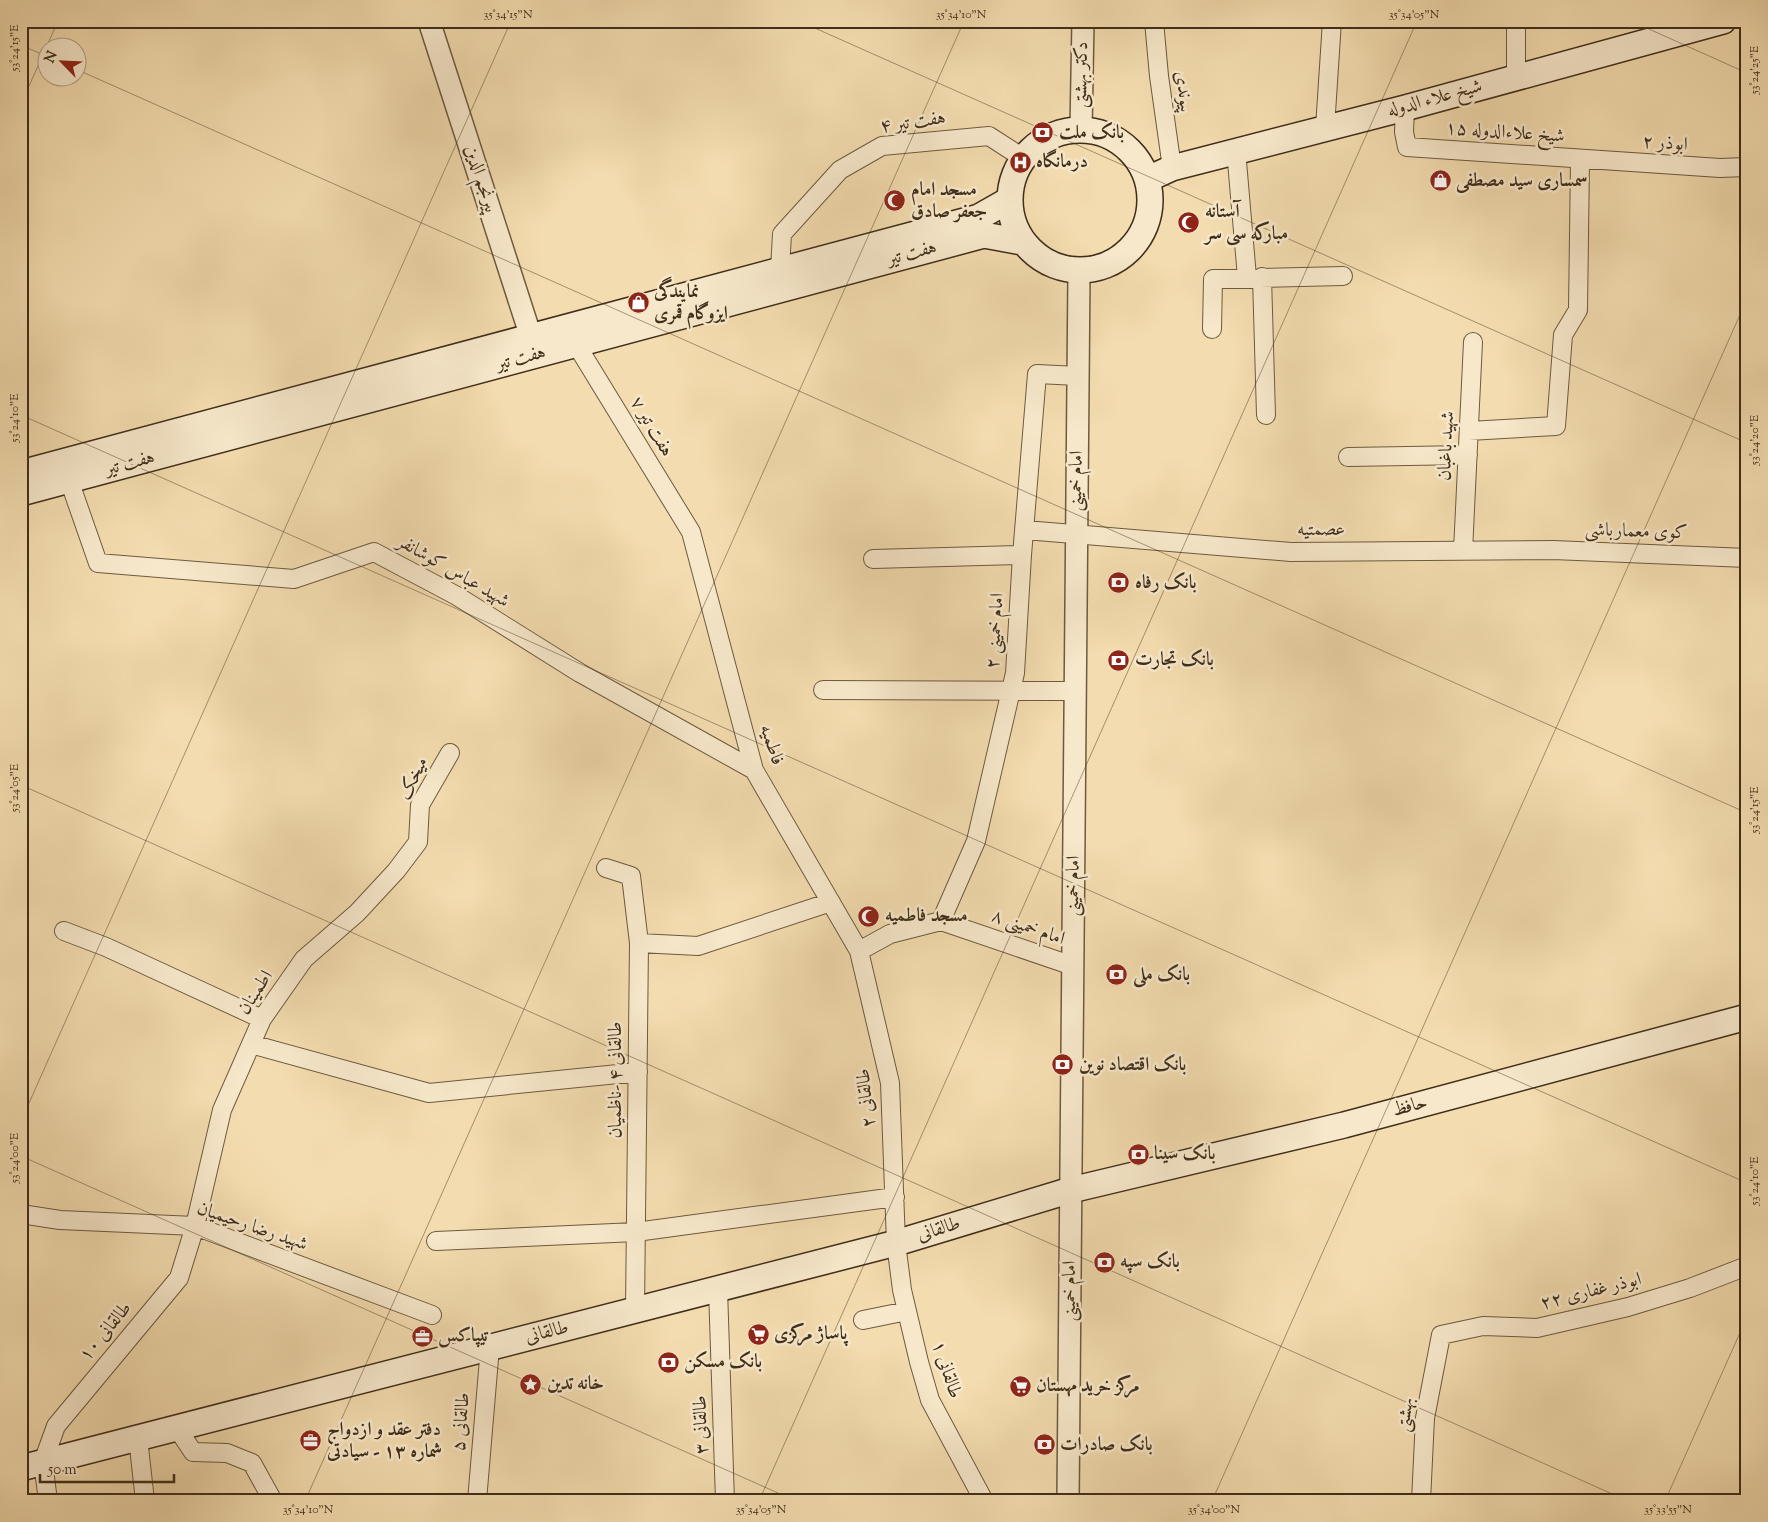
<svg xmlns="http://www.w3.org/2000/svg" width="1768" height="1522" font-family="'Sorts Mill Goudy',Amiri,serif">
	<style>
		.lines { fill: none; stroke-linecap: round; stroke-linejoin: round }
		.minor-casing { stroke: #6d5a40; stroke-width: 20 }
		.tertiary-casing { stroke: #6d5a40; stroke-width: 24 }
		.secondary-casing { stroke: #402e1b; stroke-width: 28 }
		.minor { stroke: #f7e8cb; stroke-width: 18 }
		.tertiary { stroke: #f7e8cb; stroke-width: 21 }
		.secondary { stroke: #f7e8cb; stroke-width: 25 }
		.ticks { fill: none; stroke: #402e1b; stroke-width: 1; stroke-opacity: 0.45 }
		.labels { text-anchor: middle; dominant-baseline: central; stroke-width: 5; stroke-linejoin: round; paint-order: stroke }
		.street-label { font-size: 19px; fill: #402e1b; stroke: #f7e8cb }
		.poi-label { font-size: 19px; font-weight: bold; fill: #402e1b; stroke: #f7e8cb; text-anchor: start }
		.neatline { fill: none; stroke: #402e1b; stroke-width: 2 }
		.ticks-label { font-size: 12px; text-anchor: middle; fill: #402e1b }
	</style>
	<rect width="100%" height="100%" fill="#f3dcaf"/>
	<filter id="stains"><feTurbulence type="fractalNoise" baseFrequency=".004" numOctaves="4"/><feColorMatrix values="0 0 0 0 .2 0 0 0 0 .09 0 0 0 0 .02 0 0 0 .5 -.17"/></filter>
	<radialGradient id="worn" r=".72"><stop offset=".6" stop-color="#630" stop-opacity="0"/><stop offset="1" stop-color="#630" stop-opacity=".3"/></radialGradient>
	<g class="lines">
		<defs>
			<path id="minor" d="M1154,21L1159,76L1172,168
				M1516,78V21
				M1405,108L1404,132L1407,147L1720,168L1747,167
				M1325,128L1332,21
				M1236,150L1247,277
				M780,270L782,234L840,170L882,146L989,136L1023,158
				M1262,277L1266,415
				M1212,329L1213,279L1343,276
				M576,344L691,532L754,770L859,951L890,1083L896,1243L902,1290L919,1362L930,1400L984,1501
				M1469,431L1556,426L1563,335L1578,310L1580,160
				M1348,457L1468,455
				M69,480L98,563L294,579L374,552L457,596L580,673L754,770
				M1025,530L1291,552L1553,550L1747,558
				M1463,551L1473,342
				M873,559L1022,555
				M823,690L1076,691
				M606,868L631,876L639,943L635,1310
				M941,921L976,841L1015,673L1022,555L1037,374L1078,376
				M941,921L1073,966
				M64,931L106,947L262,1019
				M639,943L698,946L831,902
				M859,951L890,934L941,921
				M251,1044L429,1093L638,1072
				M21,1214L60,1220L195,1226L432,1315
				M436,1241L636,1232L895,1197
				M718,1289L725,1501
				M863,1320L907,1311
				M177,1428L193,1452L227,1453L252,1463L273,1501
				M138,1438L145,1501
				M48,1501L43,1462L56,1426L179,1278L195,1226L222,1110L262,1019L304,959L357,913L396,871L418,842L420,805L450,753
				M477,1501L490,1347
				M1421,1501L1425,1418L1441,1335L1483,1326L1537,1328L1628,1307L1690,1288L1747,1266"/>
			<path id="tertiary" d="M429,21L531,337
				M1081,129L1083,21
				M1068,1501L1079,272"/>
			<path id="secondary" d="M1010 200a70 70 0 1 1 140 0a70 70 0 1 1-140 0Z
				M1148,179L1172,168L1405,108L1723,21
				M21,473L979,217L1009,200
				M21,493L984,235L1022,242
				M21,1468L896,1243L1071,1190L1344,1125L1747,1017"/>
		</defs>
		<use href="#minor" class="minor-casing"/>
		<use href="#tertiary" class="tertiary-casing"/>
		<use href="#secondary" class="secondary-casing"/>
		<use href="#minor" class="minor"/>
		<use href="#tertiary" class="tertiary"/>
		<use href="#secondary" class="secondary"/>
	</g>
	<path class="ticks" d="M799,21L1747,443M1631,21L1747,73M21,45L48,57M78,70L1747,813M21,104L58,21M21,415L1747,1183M21,785L1628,1501M21,1121L511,21M21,1156L796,1501M305,1501L964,21M759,1501L1417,21M1212,1501L1747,299M1665,1501L1747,1317"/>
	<defs>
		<symbol id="bank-disc" viewBox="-11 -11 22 22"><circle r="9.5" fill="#8f2418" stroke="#f7e8cb"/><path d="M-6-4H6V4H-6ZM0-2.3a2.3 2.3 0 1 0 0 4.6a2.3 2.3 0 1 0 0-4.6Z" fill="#fff"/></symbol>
		<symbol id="hospital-disc" viewBox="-11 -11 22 22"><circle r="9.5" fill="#8f2418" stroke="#f7e8cb"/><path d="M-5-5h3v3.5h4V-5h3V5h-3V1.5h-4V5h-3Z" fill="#fff"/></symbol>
		<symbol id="shop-disc" viewBox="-11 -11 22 22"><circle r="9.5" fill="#8f2418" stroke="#f7e8cb"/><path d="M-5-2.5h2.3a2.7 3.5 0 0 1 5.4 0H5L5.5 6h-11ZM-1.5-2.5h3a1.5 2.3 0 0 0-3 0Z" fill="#fff"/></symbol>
		<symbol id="mosque-disc" viewBox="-11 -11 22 22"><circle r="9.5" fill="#8f2418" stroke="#f7e8cb"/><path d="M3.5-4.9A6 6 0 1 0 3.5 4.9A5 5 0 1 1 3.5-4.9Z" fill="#fff"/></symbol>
		<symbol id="supermarket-disc" viewBox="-11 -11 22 22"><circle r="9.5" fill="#8f2418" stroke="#f7e8cb"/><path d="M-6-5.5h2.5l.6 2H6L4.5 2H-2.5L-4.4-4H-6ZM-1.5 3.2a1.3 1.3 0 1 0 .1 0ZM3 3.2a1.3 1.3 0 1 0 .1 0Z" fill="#fff"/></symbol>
		<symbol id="office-disc" viewBox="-11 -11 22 22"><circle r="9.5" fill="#8f2418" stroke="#f7e8cb"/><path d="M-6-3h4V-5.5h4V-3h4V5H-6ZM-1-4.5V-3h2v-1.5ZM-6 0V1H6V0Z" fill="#fff"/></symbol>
		<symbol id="sight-disc" viewBox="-11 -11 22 22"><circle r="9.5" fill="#8f2418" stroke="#f7e8cb"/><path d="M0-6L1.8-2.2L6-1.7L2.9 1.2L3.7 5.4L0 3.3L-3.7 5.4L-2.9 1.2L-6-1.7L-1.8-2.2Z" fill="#fff"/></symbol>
	</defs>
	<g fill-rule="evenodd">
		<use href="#bank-disc" x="1030" y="120" width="25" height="25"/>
		<use href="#hospital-disc" x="1008" y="150" width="25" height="25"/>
		<use href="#shop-disc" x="1428" y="168" width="25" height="25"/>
		<use href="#mosque-disc" x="882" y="188" width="25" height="25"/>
		<use href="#mosque-disc" x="1176" y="210" width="25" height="25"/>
		<use href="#shop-disc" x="626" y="290" width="25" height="25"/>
		<use href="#bank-disc" x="1106" y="570" width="25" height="25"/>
		<use href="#bank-disc" x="1106" y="648" width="25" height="25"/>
		<use href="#mosque-disc" x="856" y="904" width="25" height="25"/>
		<use href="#bank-disc" x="1104" y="962" width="25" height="25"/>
		<use href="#bank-disc" x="1050" y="1052" width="25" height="25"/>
		<use href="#bank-disc" x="1126" y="1142" width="25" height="25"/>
		<use href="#bank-disc" x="1092" y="1250" width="25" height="25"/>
		<use href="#supermarket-disc" x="746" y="1322" width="25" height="25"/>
		<use href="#office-disc" x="410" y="1324" width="25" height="25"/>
		<use href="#bank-disc" x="656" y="1350" width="25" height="25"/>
		<use href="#sight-disc" x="518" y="1372" width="25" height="25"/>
		<use href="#supermarket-disc" x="1008" y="1374" width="25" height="25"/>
		<use href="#office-disc" x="298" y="1428" width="25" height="25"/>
		<use href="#bank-disc" x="1032" y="1432" width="25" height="25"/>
	</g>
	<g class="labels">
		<g class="street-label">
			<text transform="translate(1082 75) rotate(-89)">دکتر بهشتی</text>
			<text transform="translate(1183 92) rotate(82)">پیوندی</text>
			<text transform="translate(1435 99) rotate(-15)">شیخ علاء الدوله</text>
			<text transform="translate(913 123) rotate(-8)">هفت تیر ۴</text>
			<text transform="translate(1505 133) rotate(4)">شیخ علاءالدوله ۱۵</text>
			<text transform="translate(1665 144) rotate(4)">ابوذر ۲</text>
			<text transform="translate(480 179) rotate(72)">پیرنجم الدین</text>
			<text transform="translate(912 254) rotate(-15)">هفت تیر</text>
			<text transform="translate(521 359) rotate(-15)">هفت تیر</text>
			<text transform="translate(651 427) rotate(59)">هفت تیر ۷</text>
			<text transform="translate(1447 446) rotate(-87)">شهید باغبان</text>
			<text transform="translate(130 464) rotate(-15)">هفت تیر</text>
			<text transform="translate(1077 481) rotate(-89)">امام خمینی</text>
			<text x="1321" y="530">عصمتیه</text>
			<text transform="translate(1636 532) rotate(2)">کوی معمارباشی</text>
			<text transform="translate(453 572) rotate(30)">شهید عباس کوشانفر</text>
			<text transform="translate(996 631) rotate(-86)">امام خمینی ۲</text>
			<text transform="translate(771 745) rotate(72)">فاطمیه</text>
			<text transform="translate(414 779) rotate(-65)">میخک</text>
			<text transform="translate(1074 886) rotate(-89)">امام خمینی</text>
			<text transform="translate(1028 928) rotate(19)">امام خمینی ۸</text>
			<text transform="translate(256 993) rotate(-57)">اطمینان</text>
			<text transform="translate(616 1080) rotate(-90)">طالقانی ۴ -ناظمیان</text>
			<text transform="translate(867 1098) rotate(-96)">طالقانی ۲</text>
			<text transform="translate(1410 1107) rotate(-15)">حافظ</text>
			<text transform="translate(252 1227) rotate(19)">شهید رضا رحیمیان</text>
			<text transform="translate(939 1230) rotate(-17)">طالقانی</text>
			<text transform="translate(1070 1291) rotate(-90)">امام خمینی</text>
			<text transform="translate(1591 1292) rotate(-14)">ابوذر غفاری ۲۲</text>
			<text transform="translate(106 1332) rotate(-50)">طالقانی ۱۰</text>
			<text transform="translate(547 1333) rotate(-14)">طالقانی</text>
			<text transform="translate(946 1370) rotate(72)">طالقانی ۱</text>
			<text transform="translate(1406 1415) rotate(-83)">بهشتی</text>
			<text transform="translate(462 1422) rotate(-85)">طالقانی ۵</text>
			<text transform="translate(702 1425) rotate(-92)">طالقانی ۳</text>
		</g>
		<g class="poi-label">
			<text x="1059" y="133">بانک ملت</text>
			<text x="1036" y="162">درمانگاه</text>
			<text x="1456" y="181">سمساری سید مصطفی</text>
			<text x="911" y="190">مسجد امام<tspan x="911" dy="22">جعفر صادق</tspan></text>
			<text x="1205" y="212">آستانه<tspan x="1205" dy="22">مبارکه سی سر</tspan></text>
			<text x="654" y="292">نمایندگی<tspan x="654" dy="22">ایزوگام قمری</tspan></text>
			<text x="1135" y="583">بانک رفاه</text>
			<text x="1135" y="660">بانک تجارت</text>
			<text x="885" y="916">مسجد فاطمیه</text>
			<text x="1133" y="975">بانک ملی</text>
			<text x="1079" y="1065">بانک اقتصاد نوین</text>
			<text x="1154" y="1154">بانک سینا</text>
			<text x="1120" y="1262">بانک سپه</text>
			<text x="774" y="1334">پاساژ مرکزی</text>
			<text x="438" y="1336">تیپاکس</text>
			<text x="684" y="1362">بانک مسکن</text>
			<text x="547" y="1384">خانه تدین</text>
			<text x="1036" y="1386">مرکز خرید مهستان</text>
			<text x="327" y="1430">دفتر عقد و ازدواج<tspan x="327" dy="22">شماره ۱۳ - سیادتی</tspan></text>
			<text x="1060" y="1445">بانک صادرات</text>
		</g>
	</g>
	<rect width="1768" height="1522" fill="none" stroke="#f3dcaf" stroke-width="55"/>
	<g transform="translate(62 62) rotate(294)"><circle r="24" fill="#f7e8cb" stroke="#ae9e85"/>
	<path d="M0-4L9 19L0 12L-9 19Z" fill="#8f2418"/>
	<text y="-8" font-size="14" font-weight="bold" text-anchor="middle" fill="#402e1b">N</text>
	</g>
	<path d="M40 1474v8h134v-8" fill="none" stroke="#402e1b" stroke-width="2.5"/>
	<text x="48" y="1474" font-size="15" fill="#402e1b" stroke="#f7e8cb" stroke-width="4" paint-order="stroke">50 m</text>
	<rect x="28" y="28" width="1712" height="1466" class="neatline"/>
	<g class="ticks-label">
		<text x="508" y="18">35°34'15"N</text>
		<text x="961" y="18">35°34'10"N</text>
		<text x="1414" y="18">35°34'05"N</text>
		<text transform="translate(14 48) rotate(-90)" y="4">53°24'15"E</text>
		<text transform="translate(1754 70) rotate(-90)" y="4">53°24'25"E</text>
		<text transform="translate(14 418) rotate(-90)" y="4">53°24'10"E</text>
		<text transform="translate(1754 440) rotate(-90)" y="4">53°24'20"E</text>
		<text transform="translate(14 788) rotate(-90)" y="4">53°24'05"E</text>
		<text transform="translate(1754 810) rotate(-90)" y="4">53°24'15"E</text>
		<text transform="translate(14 1158) rotate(-90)" y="4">53°24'00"E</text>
		<text transform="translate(1754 1181) rotate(-90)" y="4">53°24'10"E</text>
		<text x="308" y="1513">35°34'10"N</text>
		<text x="761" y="1513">35°34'05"N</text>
		<text x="1214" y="1513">35°34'00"N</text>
		<text x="1668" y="1513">35°33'55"N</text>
	</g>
	<rect width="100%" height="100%" filter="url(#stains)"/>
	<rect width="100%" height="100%" fill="url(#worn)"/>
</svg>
